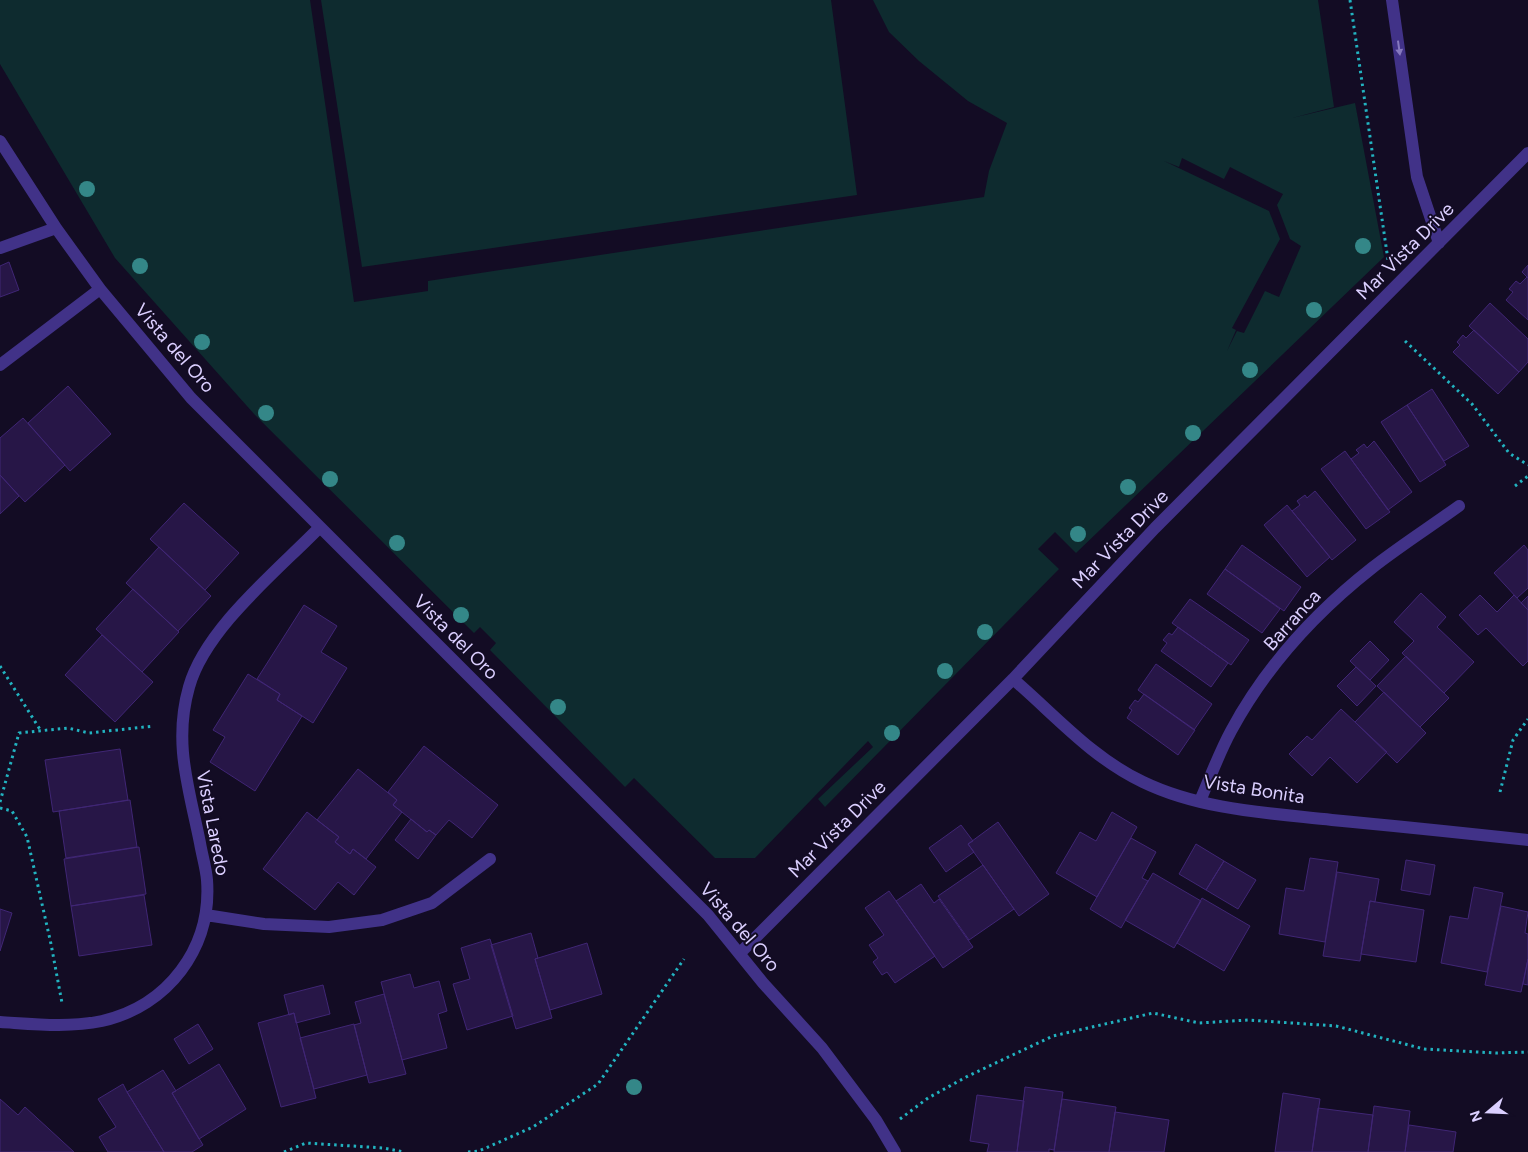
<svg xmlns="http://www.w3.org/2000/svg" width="1528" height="1152" font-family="Figtree,sans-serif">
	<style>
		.green { fill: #0e2b2f; fill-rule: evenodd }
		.building { fill: #271647; stroke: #402675 }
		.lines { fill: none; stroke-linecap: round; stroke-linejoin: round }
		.path { stroke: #22b3c0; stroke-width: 3; stroke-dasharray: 2.5 4; stroke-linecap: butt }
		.minor { stroke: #413288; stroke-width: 12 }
		.tree { fill: #348788 }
		.oneway { fill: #8679be }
		.labels { text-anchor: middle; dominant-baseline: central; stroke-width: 4; stroke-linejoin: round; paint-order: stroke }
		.street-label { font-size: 19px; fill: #dbcfff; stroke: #130c24 }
	</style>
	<rect width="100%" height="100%" fill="#130c24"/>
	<path class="green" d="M0,0H310L354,302L428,291V281L984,197L989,171L1007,123L968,101L919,61L889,32L873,0H1318L1334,107L1292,118L1355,103L1384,257L1076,553L1055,532L1038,549L1059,569L825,807L818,799L873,747L868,741L755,858H715L634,778L625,787L490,650L496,643L480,627L474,633L255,415L115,258L0,64ZM1182,158L1224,179L1230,167L1283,194L1277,205L1290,239L1301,246L1279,297L1265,291L1244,333L1237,331L1227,351L1236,330L1232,328L1280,239L1269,211L1164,161L1179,167Z
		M321,0H831L857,195L362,267Z"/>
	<path class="building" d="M9,262L19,290L0,297V266Z
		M1528,265V278L1522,272Z
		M1527,277L1528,278V320L1506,300L1513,292L1509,289L1516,281L1520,284Z
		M1490,303L1528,339V362L1519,372L1469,326Z
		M1474,330L1519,372L1498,394L1453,352L1460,345L1457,342L1463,335L1466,338Z
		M68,386L111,434L70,471L28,423Z
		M1432,389L1469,446L1444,461L1407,405Z
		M1407,405L1446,465L1420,482L1381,422Z
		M23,418L65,465L25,502L0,475V438Z
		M1374,441L1412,492L1388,510L1351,459L1359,453L1356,450L1364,444L1367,448Z
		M1345,451L1390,512L1366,529L1321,469Z
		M0,475L19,496L0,514Z
		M1315,491L1356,540L1332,560L1292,511L1300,505L1297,501L1305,495L1307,498Z
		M184,503L239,553L205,590L150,539Z
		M1287,505L1330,557L1307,577L1264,525Z
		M1242,545L1301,587L1284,611L1225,569Z
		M1524,545L1528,550V588L1517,598L1494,573Z
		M159,547L211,596L178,631L126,583Z
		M1225,569L1280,609L1262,633L1207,594Z
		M133,589L179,632L142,672L96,629Z
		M1421,593L1446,617L1437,627L1474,662L1444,693L1402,653L1414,641L1394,622Z
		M1480,595L1497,612L1514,595L1528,610V661L1523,666L1486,628L1478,635L1459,615Z
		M1528,596V610L1521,603Z
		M1190,599L1249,640L1231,665L1172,623Z
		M304,605L337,626L321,652L347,668L313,723L277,700L280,694L257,679Z
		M1178,627L1228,663L1211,687L1161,651L1167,643L1163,640L1169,633L1172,635Z
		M102,635L153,682L115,722L65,675Z
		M1370,641L1389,660L1370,680L1350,661Z
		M1406,656L1449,698L1420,727L1377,686Z
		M1156,664L1212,704L1194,730L1138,690Z
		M1356,667L1376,686L1357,706L1337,686Z
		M248,674L280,694L277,700L302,716L255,791L210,762L225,737L213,730Z
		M1384,692L1426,733L1397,763L1355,722Z
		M1144,694L1195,730L1178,755L1127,718L1132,710L1129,708L1135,700L1138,702Z
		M1341,709L1387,752L1357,783L1330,757L1312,776L1289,754L1307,736L1312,740Z
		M424,746L498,805L472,838L449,820L436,835L429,830L427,832L393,805L397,800L388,792Z
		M120,749L128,800L53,812L45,760Z
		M358,769L397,800L393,805L402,812L366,859L353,849L350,854L335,842L339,837L317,820Z
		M130,800L137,847L66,858L59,811Z
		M307,812L339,837L335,842L350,854L353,849L376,867L354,895L338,882L315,910L263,869Z
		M1112,812L1137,827L1097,897L1056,873L1080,832L1096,841Z
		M411,819L427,832L429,830L436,835L418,859L395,840Z
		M998,822L1049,894L1019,916L968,844Z
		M961,825L973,841L968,844L974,852L946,872L929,848Z
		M1131,838L1156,852L1142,878L1148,881L1121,928L1090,909Z
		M1196,844L1224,861L1206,890L1179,874Z
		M139,847L146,894L71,906L64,859Z
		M1310,858L1338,862L1325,942L1279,934L1286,888L1304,891Z
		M1406,860L1435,865L1430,895L1401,890Z
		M1224,861L1256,880L1238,909L1206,890Z
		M983,865L1014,909L969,940L938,896Z
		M1337,872L1379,879L1375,902L1370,901L1360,961L1323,956Z
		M1153,873L1201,901L1174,948L1125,920Z
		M921,884L934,903L939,899L973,947L943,968L896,901Z
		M1474,887L1503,893L1487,972L1441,963L1450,916L1468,919Z
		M889,891L935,956L895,983L887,972L882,975L873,962L878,958L869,945L884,935L865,908Z
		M144,895L152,945L79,956L71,906Z
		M1202,898L1250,926L1224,971L1177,943Z
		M1370,901L1424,910L1416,962L1361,954Z
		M1501,906L1528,912L1525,933L1528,934V959L1521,992L1485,985Z
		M0,909L12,913L0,951Z
		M531,933L538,958L535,959L552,1018L516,1029L491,945Z
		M490,939L513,1016L467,1030L453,984L470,979L461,948Z
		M587,943L602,994L550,1010L535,959Z
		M1528,959V985L1523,984Z
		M410,974L414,988L439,981L447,1011L438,1014L447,1048L402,1060L381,982Z
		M323,985L330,1014L296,1023L294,1013L289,1015L284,995Z
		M384,994L406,1074L369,1083L354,1025L361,1023L355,1002Z
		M294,1013L316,1098L281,1107L258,1023Z
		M198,1024L213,1049L189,1064L174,1039Z
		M354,1024L367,1075L314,1089L300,1038Z
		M219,1064L246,1109L199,1139L172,1093Z
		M163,1070L176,1091L172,1093L203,1145L192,1152H164L127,1092Z
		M123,1084L127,1092L164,1152H108L99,1137L116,1127L98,1099Z
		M1025,1087L1063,1092L1054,1150L1049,1149V1152H1017Z
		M1283,1093L1320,1099L1312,1152H1275Z
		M977,1095L1024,1101L1017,1152H987L989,1144L970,1141Z
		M0,1099L18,1115L25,1107L74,1152H0Z
		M1062,1099L1116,1107L1109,1152H1054Z
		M1374,1106L1410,1111L1405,1152H1368Z
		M1318,1108L1373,1115L1368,1152H1312Z
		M1115,1112L1169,1120L1164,1152H1109Z
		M1409,1125L1456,1132L1453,1152H1405Z"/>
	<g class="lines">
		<path class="path" d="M1350,0L1388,260
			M1405,341L1472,404L1509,453L1528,465
			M1515,486L1528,476
			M0,666L41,731
			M1500,792L1513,740L1528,719
			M0,802L19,733L68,728L89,733L154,726
			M0,808L12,811L27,837L51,944L62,1003
			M900,1119L928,1098L968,1076L1053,1036L1153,1013L1199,1023L1248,1020L1336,1026L1424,1049L1496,1053L1528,1052
			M284,1152L306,1143L383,1148L404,1152
			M468,1152L479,1151L533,1127L598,1084L684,959"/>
		<path class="minor" d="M1392,0L1417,177L1439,243
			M0,141L56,228L100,289L191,398L708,915L763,983L822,1048L876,1120L895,1152
			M0,248L56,228
			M0,365L100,289
			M1013,679C1055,715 1092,758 1143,782C1201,810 1269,813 1332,820C1397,826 1463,833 1528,840
			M1200,801C1210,778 1219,753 1231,731C1265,668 1316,612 1372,568C1400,546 1430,527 1459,506
			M206,915L264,924L329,927L382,920L432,903L490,859
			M740,953L1013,679L1155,528L1528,153
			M0,1022C33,1024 69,1028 102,1021C168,1006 212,948 207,880C206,868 202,855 200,843C189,788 173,743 189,687C205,629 277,571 319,528"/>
	</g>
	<g class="tree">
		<circle cx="87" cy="189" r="8"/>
		<circle cx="1363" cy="246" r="8"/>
		<circle cx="140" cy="266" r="8"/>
		<circle cx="1314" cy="310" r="8"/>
		<circle cx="202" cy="342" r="8"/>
		<circle cx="1250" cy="370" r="8"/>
		<circle cx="266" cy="413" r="8"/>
		<circle cx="1193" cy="433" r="8"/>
		<circle cx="330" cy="479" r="8"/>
		<circle cx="1128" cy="487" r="8"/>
		<circle cx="1078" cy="534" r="8"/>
		<circle cx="397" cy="543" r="8"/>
		<circle cx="461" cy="615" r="8"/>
		<circle cx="985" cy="632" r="8"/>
		<circle cx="945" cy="671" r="8"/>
		<circle cx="558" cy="707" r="8"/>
		<circle cx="892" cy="733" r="8"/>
		<circle cx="634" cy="1087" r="8"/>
	</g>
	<defs><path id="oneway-solid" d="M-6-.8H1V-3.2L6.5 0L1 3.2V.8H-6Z" transform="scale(1.25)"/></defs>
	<use class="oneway" href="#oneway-solid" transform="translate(1399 48) rotate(82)"/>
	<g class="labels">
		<g class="street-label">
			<text transform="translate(1405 251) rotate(-45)">Mar Vista Drive</text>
			<text transform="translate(175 348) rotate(49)">Vista del Oro</text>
			<text transform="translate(1120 539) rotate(-46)">Mar Vista Drive</text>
			<text transform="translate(1292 620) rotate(-48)">Barranca</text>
			<text transform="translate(456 637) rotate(45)">Vista del Oro</text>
			<text transform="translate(1254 789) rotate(9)">Vista Bonita</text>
			<text transform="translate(213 823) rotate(79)">Vista Laredo</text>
			<text transform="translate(837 829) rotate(-45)">Mar Vista Drive</text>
			<text transform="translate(740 927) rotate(49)">Vista del Oro</text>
		</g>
	</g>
	<g transform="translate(1488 1112) rotate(251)" stroke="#130c24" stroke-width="4" paint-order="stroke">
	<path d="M0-4L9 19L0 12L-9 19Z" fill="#dbcfff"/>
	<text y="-8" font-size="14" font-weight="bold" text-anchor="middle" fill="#dbcfff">N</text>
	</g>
</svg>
